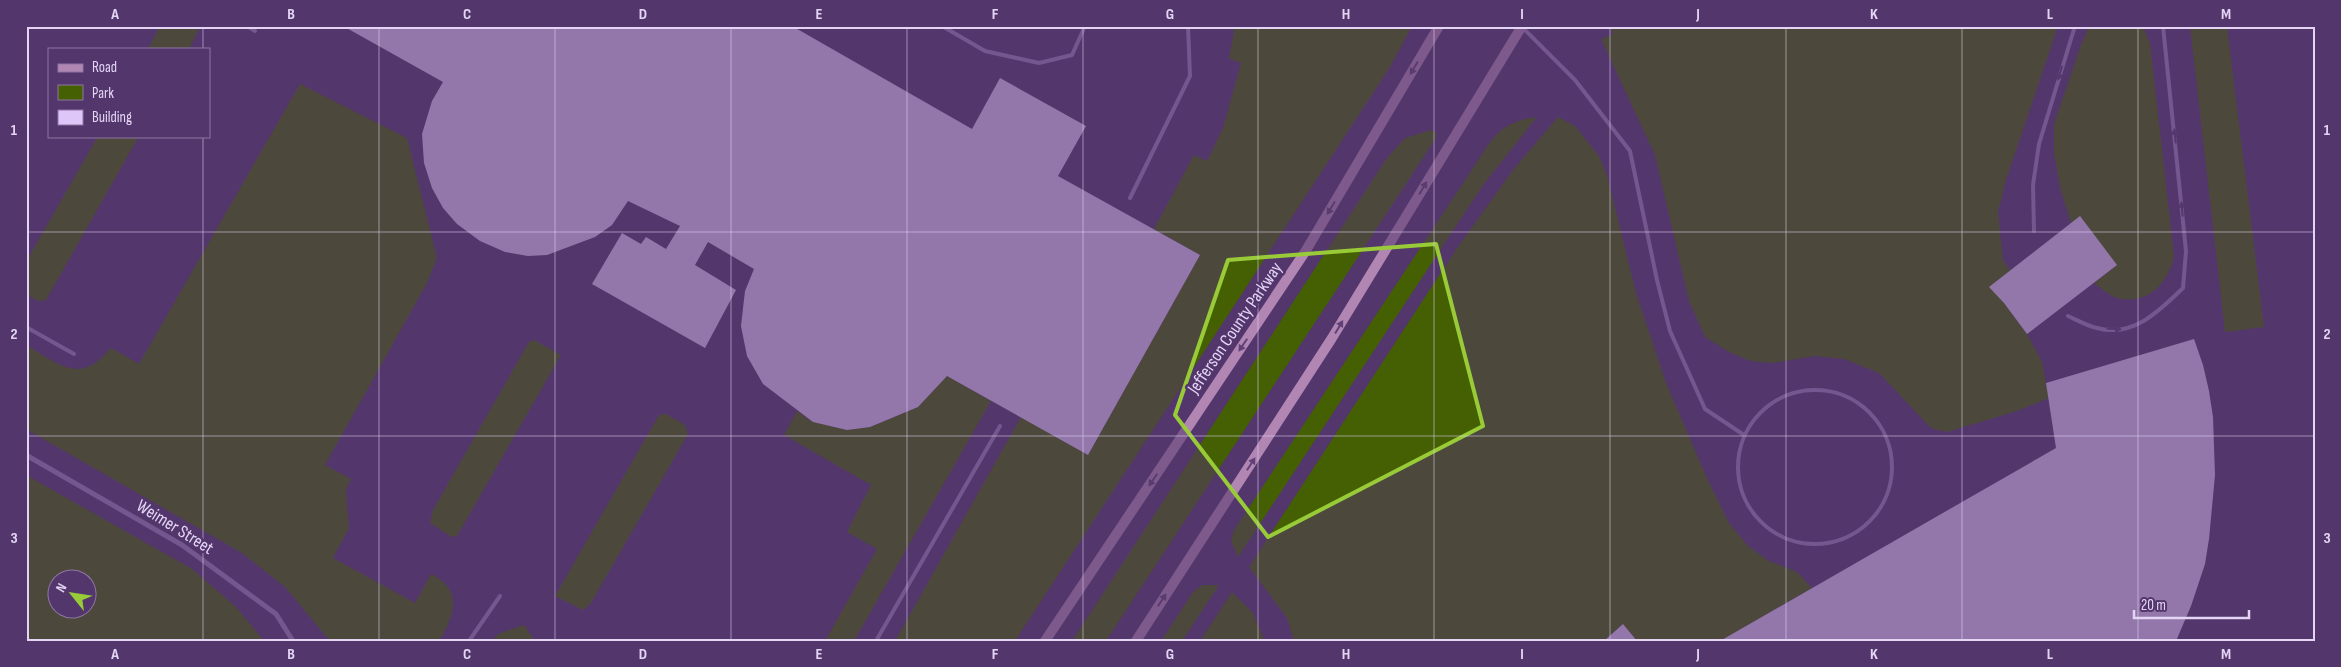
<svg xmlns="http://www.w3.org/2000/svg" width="2341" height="667" font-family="'Sofia Sans Condensed',sans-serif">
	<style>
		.green { fill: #446003; fill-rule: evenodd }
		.building { fill: #dfc6f8 }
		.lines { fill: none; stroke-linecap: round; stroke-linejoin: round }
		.lane { stroke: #9c7eb9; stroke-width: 4 }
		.street { stroke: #9c7eb9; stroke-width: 5 }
		.secondary { stroke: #b286b3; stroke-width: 10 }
		.oneway { fill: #614277 }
		.oneway2 { fill: #573a70 }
		.marked { fill: none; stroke: #98cb37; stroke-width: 4; stroke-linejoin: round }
		.grid { fill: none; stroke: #e4d5f5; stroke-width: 1; stroke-opacity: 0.55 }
		.labels { text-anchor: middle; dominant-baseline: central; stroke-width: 5; stroke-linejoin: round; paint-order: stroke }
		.street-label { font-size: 18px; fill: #e4d5f5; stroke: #53366c }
		.neatline { fill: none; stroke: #e4d5f5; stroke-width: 2 }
		.grid-label { font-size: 16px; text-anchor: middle; font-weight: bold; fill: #e4d5f5 }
	</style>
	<rect width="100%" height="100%" fill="#53366c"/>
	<path class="green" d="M160,26H199V29L189,49H148Z
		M1232,26H1412L1390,67L1015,641H895L1021,417L1088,455L1200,255L1154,229L1194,155L1207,161L1223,128L1241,63L1229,58L1234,32Z
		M1610,26H2058L2006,180L1998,212L2003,260L2010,270L2004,303L2027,334L2042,362L2049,398L2017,411L1947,432L1931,428L1879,373L1844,359L1815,356L1773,363L1751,361L1729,352L1705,337L1689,301L1655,155L1601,39L1613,34Z
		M2093,26H2139L2144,29L2150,43L2174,256C2168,282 2151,303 2121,299C2111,297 2102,289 2094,283L2117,265L2071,223L2060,187L2054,153V124L2081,45L2088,29Z
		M2190,26H2227L2264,327L2225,332Z
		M300,84L407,138L437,258L427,283L325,465L351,479L346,490L349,528L333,558L415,603L431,574C464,590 454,616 439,641H330L285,587L242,553L26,429V345C44,355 70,377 90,366C98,363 105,354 111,348L139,364Z
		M1537,117L1483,185L1238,557L1231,541L1234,530L1473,168C1493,138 1498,122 1537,117Z
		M1558,117L1575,126L1599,156L1607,175L1636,293L1666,383L1706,476L1729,523L1748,546L1769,561L1797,572L1812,588L1720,641H1637L1623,624L1604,641H1294L1287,618L1249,567L1455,251L1513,170Z
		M1431,130L1437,134L1434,141L1106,641H1072L1387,158L1405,138Z
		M98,136H139L46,300L38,301L26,294V262Z
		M534,340L561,355L457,536L452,537L430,523L433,510L529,342Z
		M947,376L991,401L854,641H825L877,549L847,532L871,485L784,435L797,411L811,421L847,430L870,427L918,407Z
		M666,414L685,425L688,434L591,603L583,610L555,596L659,415Z
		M26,475L192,569L236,607L264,641H26ZM58,580H88V610H58Z
		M1202,585H1219L1182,641H1161L1193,592Z
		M1232,592L1253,613L1265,641H1200Z
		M524,625L535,641H492L498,634Z"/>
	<path class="building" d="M343,26H792L972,129L1000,78L1086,126L1058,176L1200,255L1088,455L947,376L918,407L870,427L847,430L813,422L763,384L747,356L741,326L745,291L754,269L708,242L695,265L736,290L705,348L592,284L622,233L641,244L646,237L666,249L680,226L628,201L612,225L595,237L547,255L528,256L505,252L480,241L457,224L443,208L432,188L424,163L422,134L432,101L443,82Z
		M2080,216L2117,265L2027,334L2004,303L1989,287Z
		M2194,339L2203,365L2209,391L2213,417L2215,475L2209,539L2205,564L2191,606L2176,641H1720L2056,448L2046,383Z
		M1623,624L1637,641H1604Z"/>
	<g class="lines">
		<path class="lane" d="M247,26L255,31
			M942,26L985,51L1039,63L1072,55L1085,26
			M1522,27L1575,80L1630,151L1657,280L1670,331L1705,409L1744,435
			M1130,198L1190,76L1188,26
			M2034,231L2033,185L2039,144L2075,26
			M2068,316C2077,320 2087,326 2097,328C2133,338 2159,311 2183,288L2186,251L2163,26
			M26,327L74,354
			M1738 467a77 77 0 1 1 154 0a77 77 0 1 1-154 0Z
			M469,641L500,596
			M876,641L1000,426"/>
		<path class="street" d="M26,455L182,545L276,614L293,641"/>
		<path class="secondary" d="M1045,641L1305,252L1439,26
			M1136,641L1332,338L1522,26"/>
	</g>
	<defs><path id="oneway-solid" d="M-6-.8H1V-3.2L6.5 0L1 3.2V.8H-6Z" transform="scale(1.25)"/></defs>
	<g class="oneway">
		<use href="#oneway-solid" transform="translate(1414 68) rotate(121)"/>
		<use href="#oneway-solid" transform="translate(1423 188) rotate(-59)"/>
		<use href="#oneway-solid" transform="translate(1331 208) rotate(121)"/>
		<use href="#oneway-solid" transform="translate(1339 327) rotate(-59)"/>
		<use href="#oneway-solid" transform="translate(1243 345) rotate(124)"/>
		<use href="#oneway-solid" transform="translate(1251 464) rotate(-57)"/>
		<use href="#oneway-solid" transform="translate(1153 480) rotate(124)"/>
		<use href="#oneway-solid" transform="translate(1162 600) rotate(-57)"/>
	</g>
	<g class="oneway2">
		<use href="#oneway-solid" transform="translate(2060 73) rotate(107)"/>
		<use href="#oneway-solid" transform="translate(2175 136) rotate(-96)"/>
		<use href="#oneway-solid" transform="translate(2182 209) rotate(-95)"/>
		<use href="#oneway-solid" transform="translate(2114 329) rotate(3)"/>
	</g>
	<path d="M0 0H2341V667H0ZM1436,244L1483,426L1268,537L1175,415L1228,260Z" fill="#53366c" fill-opacity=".55" fill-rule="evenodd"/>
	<path class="marked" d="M1436,244L1483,426L1268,537L1175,415L1228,260Z"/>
	<path class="grid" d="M203,26V49M379,26V641M555,26V641M731,26V641M907,26V641M1083,26V641M1258,26V641M1434,26V641M1610,26V641M1786,26V641M1962,26V641M2138,26V641M203,136V641M26,232H2315M26,436H2315"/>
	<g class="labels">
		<g class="street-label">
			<text transform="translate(1235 328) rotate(-56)">Jefferson County Parkway</text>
			<text transform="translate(175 527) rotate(32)">Weimer Street</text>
		</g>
	</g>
	<rect width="2341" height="667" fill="none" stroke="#53366c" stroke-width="55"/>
	<rect x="48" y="48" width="162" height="90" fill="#53366c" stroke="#8d76a3"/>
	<rect x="58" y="64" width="25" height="8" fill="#b286b3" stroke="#8d76a3"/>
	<text x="92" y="72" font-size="15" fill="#e4d5f5">Road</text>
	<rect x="58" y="85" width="25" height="15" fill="#446003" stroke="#8d76a3"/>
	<text x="92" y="98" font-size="15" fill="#e4d5f5">Park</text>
	<rect x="58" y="110" width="25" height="15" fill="#dfc6f8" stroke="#8d76a3"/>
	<text x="92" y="122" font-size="15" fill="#e4d5f5">Building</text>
	<g transform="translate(72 594) rotate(300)"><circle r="24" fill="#53366c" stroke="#8d76a3"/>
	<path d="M0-4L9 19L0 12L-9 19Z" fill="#98cb37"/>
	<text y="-8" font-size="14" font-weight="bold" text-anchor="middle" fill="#e4d5f5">N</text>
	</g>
	<path d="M2134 610v8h115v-8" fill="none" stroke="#e4d5f5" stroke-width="2.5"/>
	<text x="2141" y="610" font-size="15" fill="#e4d5f5" stroke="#53366c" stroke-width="4" paint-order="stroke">20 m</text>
	<rect x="28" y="28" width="2286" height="612" class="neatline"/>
	<g class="grid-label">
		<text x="115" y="19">A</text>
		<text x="291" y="19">B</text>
		<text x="467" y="19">C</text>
		<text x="643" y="19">D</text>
		<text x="819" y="19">E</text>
		<text x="995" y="19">F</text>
		<text x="1170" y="19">G</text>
		<text x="1346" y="19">H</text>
		<text x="1522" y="19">I</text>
		<text x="1698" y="19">J</text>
		<text x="1874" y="19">K</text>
		<text x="2050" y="19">L</text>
		<text x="2226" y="19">M</text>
		<text x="14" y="135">1</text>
		<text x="2327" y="135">1</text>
		<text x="14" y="339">2</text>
		<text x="2327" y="339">2</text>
		<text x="14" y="543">3</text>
		<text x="2327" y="543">3</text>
		<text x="115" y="659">A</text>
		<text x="291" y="659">B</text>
		<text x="467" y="659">C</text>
		<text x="643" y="659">D</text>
		<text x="819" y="659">E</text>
		<text x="995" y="659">F</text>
		<text x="1170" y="659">G</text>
		<text x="1346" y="659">H</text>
		<text x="1522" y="659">I</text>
		<text x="1698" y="659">J</text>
		<text x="1874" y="659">K</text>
		<text x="2050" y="659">L</text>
		<text x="2226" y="659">M</text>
	</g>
</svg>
